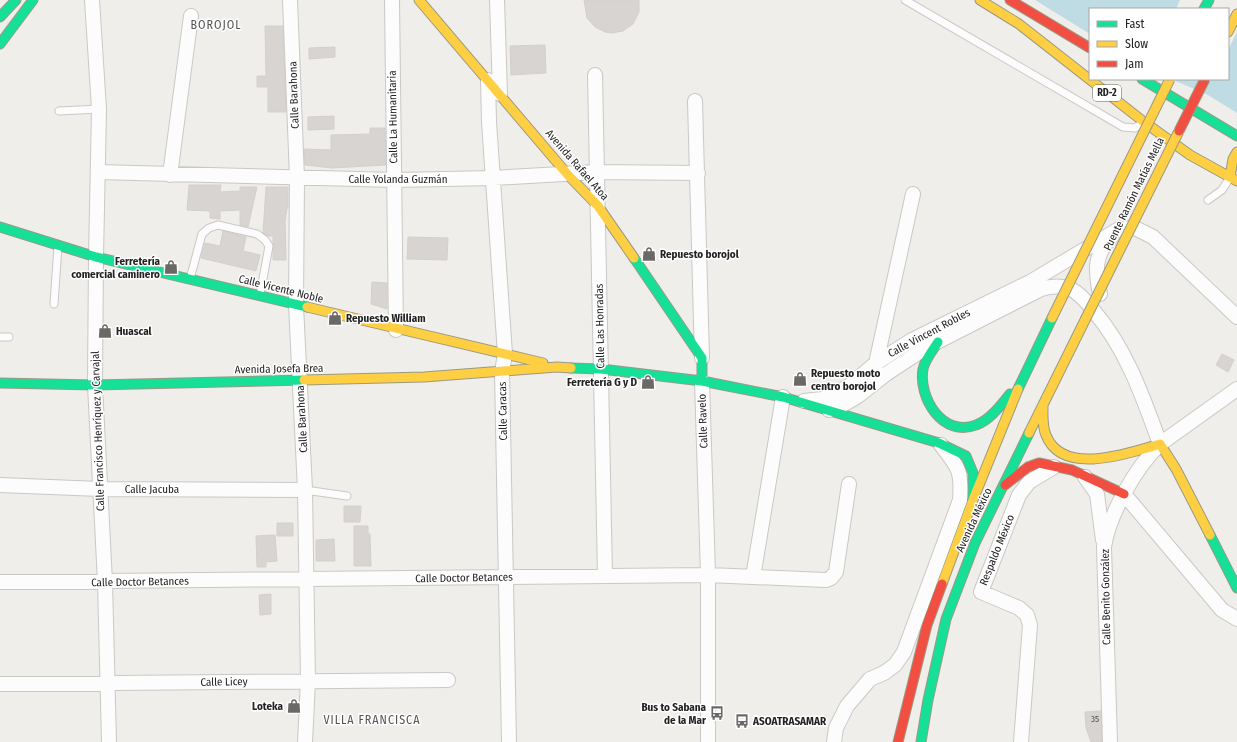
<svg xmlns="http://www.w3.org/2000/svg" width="1237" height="742" font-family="'Fira Sans Condensed',sans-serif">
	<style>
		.water { fill: #bfdbe3 }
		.pier { fill: #f0eeeb }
		.building { fill: #d7d4d2; stroke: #d3d0cc }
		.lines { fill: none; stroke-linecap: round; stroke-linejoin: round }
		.lane-casing { stroke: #c9c8c7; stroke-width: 9 }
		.street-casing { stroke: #c9c8c7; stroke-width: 16 }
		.fast-casing { stroke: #999a82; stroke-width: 11 }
		.slow-casing { stroke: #999a82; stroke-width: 11 }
		.jam-casing { stroke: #999a82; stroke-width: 11 }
		.lane { stroke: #fdfcfc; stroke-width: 7 }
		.street { stroke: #fdfcfc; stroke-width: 14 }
		.fast { stroke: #16e098; stroke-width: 9 }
		.slow { stroke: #ffcf43; stroke-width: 9 }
		.jam { stroke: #f24e42; stroke-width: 9 }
		.slow-bridge-casing { stroke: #999a82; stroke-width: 11; stroke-linecap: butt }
		.jam-bridge-casing { stroke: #999a82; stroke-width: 11; stroke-linecap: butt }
		.slow-bridge { stroke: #ffcf43; stroke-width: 9 }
		.jam-bridge { stroke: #f24e42; stroke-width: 9 }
		.labels { text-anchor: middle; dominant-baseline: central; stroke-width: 3; stroke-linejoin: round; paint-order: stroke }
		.number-label { font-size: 9px; fill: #4f4e4e }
		.shield { fill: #fff; stroke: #646464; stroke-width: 1 }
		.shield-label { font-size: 10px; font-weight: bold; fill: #222 }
		.street-label { font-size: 11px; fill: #222; stroke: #fff }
		.poi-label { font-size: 11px; font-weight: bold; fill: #222; stroke: #fff; text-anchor: start }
		.neighbourhood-label { font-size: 12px; letter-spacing: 1px; fill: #555; stroke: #fff }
	</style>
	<rect width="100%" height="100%" fill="#f0eeeb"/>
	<path class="water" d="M1035,0H1237V113L1208,95L1171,79H1228V9H1090V34Z"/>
	<path class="pier" d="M1180,0H1237V32L1228,50V9H1176Z"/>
	<path class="building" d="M584,0H639V12L633,24L623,31L612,33L605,32L595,27L587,18Z
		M265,26H283L286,112H268V87H257V76H266Z
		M545,45L546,73L511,75L510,46Z
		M335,47V57L309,59V48Z
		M334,116V129L308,130V117Z
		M370,128H385L386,165L332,168L305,165L304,149L331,150V135L370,134Z
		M189,185H221L220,192L240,191V187H257L248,227L240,225V210L220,211V219L210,218V211L187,210Z
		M266,187H288V208H287L285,221L286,260H273V236H268L263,233Z
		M223,231L246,237L243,251L260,255L256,271L201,258L205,243L220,246Z
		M408,237L448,238L447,260L407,259Z
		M372,282L387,283V309L371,304Z
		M1222,354L1234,360L1228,372L1216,365Z
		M344,506H361L360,522H344Z
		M277,523H293V536H277Z
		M354,526H368V534H370L371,566H354Z
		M275,535L277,561L266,562V567H257L256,536Z
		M334,539L335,561H316V540Z
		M271,594V614L260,615L259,595Z
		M1101,711L1102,742H1091L1086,728L1085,712Z"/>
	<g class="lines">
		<defs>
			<path id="lane" d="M905,0L1123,127L1135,128L1141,124
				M59,111L99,109
				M1208,200L1222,190L1229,179
				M190,279L202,234L209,228L218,225L257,234L265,240L269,246L260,295
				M54,304L58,246
				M0,337H9
				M305,490L347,496"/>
			<path id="street" d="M92,0L99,109L96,257L95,385L105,582L109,742
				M290,0L297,178L296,305L305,490L308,681L305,742
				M392,0L396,330
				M497,0L500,94
				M595,75L605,576
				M488,80L489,122L505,354L502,372L509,742
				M695,101L702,358
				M98,172L395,180L493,178L597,172L698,173
				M170,175L191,16
				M1100,294C1095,270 1094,255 1112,236
				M875,368L913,194
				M702,381L708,575V742
				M804,401L822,399L835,394L849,386L876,363L912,340L1030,282L1119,229L1135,228L1153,237L1237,317
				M829,410L841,406L858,396L886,374L927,347L1041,289C1051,286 1060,285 1071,289C1080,294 1087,302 1093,310C1126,348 1143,397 1160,444
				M1085,477L1097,494L1103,540
				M0,485L100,489L305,490
				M1124,494L1222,610L1237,619
				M753,577L783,397
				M0,582L708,575L826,580L831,578L836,572L849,484
				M0,684L448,680
				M834,742L836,728L847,706L870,679L884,673L895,665L904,652L960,500C962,471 959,468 941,445
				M1021,742L1030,625L1027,615L1019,608L981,592L1019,495L1029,482L1054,467
				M1110,742L1104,547C1109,514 1136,467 1160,444L1237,389"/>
			<path id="fast" d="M1204,9L1209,0
				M0,17L16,0
				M0,44L33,0
				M1142,79L1237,136
				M0,227L96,257L307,307
				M634,258L702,358V381
				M938,342C933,350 925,359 923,369C918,398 943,438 976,425C990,420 1001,405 1010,394
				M571,368L601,369L702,381L783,397L939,443L966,456L973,473V500
				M0,383L95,385L304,380
				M1018,389L1052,318
				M1210,535L1237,588
				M921,742L928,700L946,619L975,543L1029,433"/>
			<path id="slow" d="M419,0L568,175L598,206L634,258
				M980,0L1019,24L1144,122L1190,155L1237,181
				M1228,32L1237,14
				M1230,177L1233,159L1237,152
				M307,307L543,363
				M304,380L424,377L557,367L571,368
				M1043,405C1043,415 1042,426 1046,435C1062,477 1130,453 1160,444L1176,469L1210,535
				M1029,433L1085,320
				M942,584L973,500L1018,389"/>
			<path id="jam" d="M1010,0L1090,48
				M1005,485L1028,467L1039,463L1072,470L1124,494
				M898,742L927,625L942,584"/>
		</defs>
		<use href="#lane" class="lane-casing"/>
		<use href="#street" class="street-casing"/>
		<use href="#fast" class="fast-casing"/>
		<use href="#slow" class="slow-casing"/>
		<use href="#jam" class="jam-casing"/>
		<use href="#lane" class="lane"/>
		<use href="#street" class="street"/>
		<use href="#fast" class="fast"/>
		<use href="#slow" class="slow"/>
		<use href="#jam" class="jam"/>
		<defs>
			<path id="slow-bridge" d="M1052,318L1170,79
				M1085,320L1179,131"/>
			<path id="jam-bridge" d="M1179,131L1205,79"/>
		</defs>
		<use href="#slow-bridge" class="slow-bridge-casing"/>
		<use href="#jam-bridge" class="jam-bridge-casing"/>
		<use href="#slow-bridge" class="slow-bridge"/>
		<use href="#jam-bridge" class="jam-bridge"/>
	</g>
	<defs>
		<symbol id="shop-bare" viewBox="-9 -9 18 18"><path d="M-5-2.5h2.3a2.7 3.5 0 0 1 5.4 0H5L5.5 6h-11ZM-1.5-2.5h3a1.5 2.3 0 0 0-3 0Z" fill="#6a6968" stroke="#fff" stroke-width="2.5" paint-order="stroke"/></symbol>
		<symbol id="bus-bare" viewBox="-9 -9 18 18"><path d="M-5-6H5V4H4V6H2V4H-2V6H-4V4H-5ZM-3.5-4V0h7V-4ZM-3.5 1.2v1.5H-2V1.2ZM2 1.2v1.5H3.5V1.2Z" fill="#6a6968" stroke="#fff" stroke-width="2.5" paint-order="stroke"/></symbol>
	</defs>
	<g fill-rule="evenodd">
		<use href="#shop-bare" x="639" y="244" width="20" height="20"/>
		<use href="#shop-bare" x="161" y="257" width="20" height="20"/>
		<use href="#shop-bare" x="325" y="308" width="20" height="20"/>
		<use href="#shop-bare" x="95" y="321" width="20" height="20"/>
		<use href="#shop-bare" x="790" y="369" width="20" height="20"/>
		<use href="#shop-bare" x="638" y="372" width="20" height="20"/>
		<use href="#shop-bare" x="284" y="696" width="20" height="20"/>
		<use href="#bus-bare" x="707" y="703" width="20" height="20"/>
		<use href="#bus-bare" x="732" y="711" width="20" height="20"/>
	</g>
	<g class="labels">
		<g class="number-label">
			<text x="1095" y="719">35</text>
		</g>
		<rect class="shield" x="1093" y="85" width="28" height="16" rx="3"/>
		<g class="shield-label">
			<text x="1107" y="93">RD-2</text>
		</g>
		<g class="street-label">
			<text transform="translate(294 95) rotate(-92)">Calle Barahona</text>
			<text transform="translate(393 117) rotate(-91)">Calle La Humanitaria</text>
			<text transform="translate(577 165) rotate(49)">Avenida Rafael Atoa</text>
			<text x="398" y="179">Calle Yolanda Guzmán</text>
			<text transform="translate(1134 194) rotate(-64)">Puente Ramón Matías Mella</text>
			<text transform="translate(281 289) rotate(14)">Calle Vicente Noble</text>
			<text transform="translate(600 326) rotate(-91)">Calle Las Honradas</text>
			<text transform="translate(929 333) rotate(-28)">Calle Vincent Robles</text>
			<text transform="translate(279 369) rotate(-1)">Avenida Josefa Brea</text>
			<text transform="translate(503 411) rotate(-91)">Calle Caracas</text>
			<text transform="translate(302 419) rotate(-93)">Calle Barahona</text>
			<text transform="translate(703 421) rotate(-92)">Calle Ravelo</text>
			<text transform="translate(98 431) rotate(-92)">Calle Francisco Henríquez y Carvajal</text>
			<text x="152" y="489">Calle Jacuba</text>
			<text transform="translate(974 520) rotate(-65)">Avenida México</text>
			<text transform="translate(997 550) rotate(-68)">Respaldo México</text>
			<text transform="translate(464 578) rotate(-1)">Calle Doctor Betances</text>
			<text transform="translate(140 582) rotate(-1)">Calle Doctor Betances</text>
			<text transform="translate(1106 597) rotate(-91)">Calle Benito González</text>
			<text transform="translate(224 682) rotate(-1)">Calle Licey</text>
		</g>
		<g class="poi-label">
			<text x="660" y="254">Repuesto borojol</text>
			<text x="160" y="261" text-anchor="end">Ferretería<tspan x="160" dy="13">comercial caminero</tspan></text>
			<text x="346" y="318">Repuesto William</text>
			<text x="116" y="331">Huascal</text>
			<text x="811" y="373">Repuesto moto<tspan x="811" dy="13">centro borojol</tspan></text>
			<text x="637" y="382" text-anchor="end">Ferretería G y D</text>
			<text x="283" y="706" text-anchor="end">Loteka</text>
			<text x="706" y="707" text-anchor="end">Bus to Sabana<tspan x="706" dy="13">de la Mar</tspan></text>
			<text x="753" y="721">ASOATRASAMAR</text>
		</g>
		<g class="neighbourhood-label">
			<text x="216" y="25">BOROJOL</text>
			<text x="372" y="720">VILLA FRANCISCA</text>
		</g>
	</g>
	<rect x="1089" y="8" width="140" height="72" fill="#ffffff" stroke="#a7a7a7"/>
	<rect x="1097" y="21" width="20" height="6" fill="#16e098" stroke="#a7a7a7"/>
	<text x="1125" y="28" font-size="12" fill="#222222">Fast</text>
	<rect x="1097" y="41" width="20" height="6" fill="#ffcf43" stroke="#a7a7a7"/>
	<text x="1125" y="48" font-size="12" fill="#222222">Slow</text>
	<rect x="1097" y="61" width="20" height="6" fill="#f24e42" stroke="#a7a7a7"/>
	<text x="1125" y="68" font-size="12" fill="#222222">Jam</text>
</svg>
